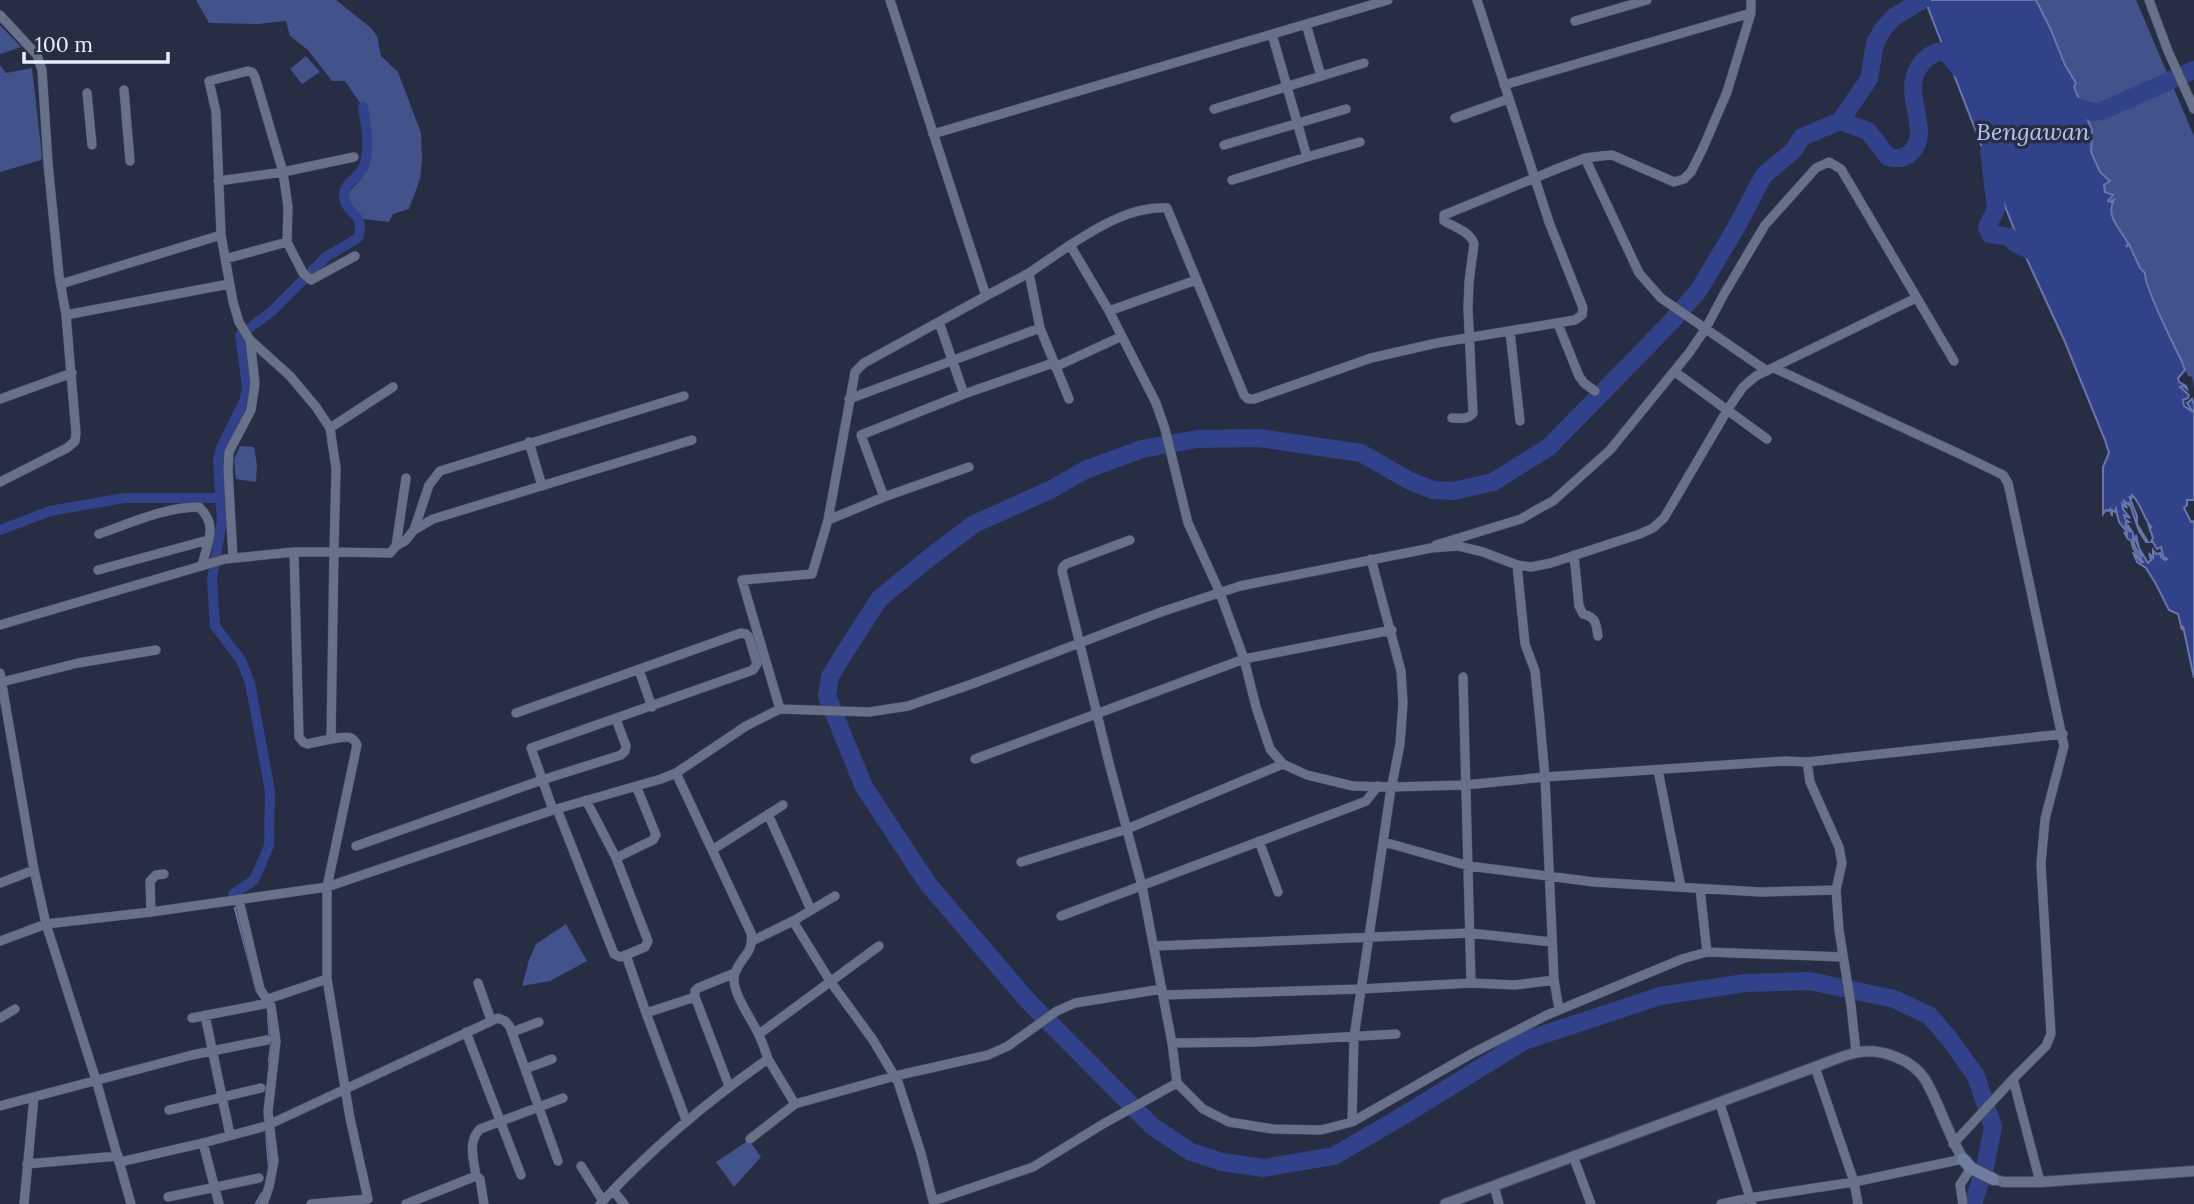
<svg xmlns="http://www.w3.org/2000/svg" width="2194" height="1204" font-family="Lora,serif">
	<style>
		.green { fill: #42528a }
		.water { fill: #31428a; stroke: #6876ac; stroke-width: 2; fill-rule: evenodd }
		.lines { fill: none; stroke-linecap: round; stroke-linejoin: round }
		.stream { stroke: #6876ac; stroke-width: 2.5 }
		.canal { stroke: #31428a; stroke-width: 10 }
		.river { stroke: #31428a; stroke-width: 18 }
		.minor-casing { stroke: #444a5c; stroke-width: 10 }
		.tertiary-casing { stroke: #444a5c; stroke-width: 12 }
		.secondary-casing { stroke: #444a5c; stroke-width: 14 }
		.minor { stroke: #68718a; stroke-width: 9 }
		.tertiary { stroke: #68718a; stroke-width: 10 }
		.secondary { stroke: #707da3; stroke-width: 12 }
		.labels { text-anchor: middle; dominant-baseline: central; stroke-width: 7; stroke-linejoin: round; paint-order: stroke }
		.water-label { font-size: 24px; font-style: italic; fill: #b5c3ec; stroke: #272e43 }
	</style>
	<rect width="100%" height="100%" fill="#272e43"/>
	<path class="green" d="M196,0H336L371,28L377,36L381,56L398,72L421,133L422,161L420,179L409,209L393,214L389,222L363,219L351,206L348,194C353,186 358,183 363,176C375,160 369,126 365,107H363L345,81H332L308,50L290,36L286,21L258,24L209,23Z
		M2036,0H2136L2194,136V389L2192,377L2188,376L2148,291L2144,277L2145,273L2140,268L2130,246L2126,247L2127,243C2121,230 2110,220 2111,205L2107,200L2111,194L2105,192L2104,185L2107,178L2100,172L2091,152L2092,130L2074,87L2075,80L2065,65L2051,30Z
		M0,25L21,47L0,54Z
		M306,56L320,72L302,84L290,69Z
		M0,65L6,73L32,68L42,156L41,160L0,172Z
		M240,446L254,447L257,465L256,482L236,479L234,460Z
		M566,924L587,961L550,981L522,986L529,960L536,944Z
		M749,1140L761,1157L734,1187L716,1162Z"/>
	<path class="water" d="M1923,0H2036L2051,30L2065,65L2076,83L2074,87L2092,130L2091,152L2100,172L2110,181L2104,185L2105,192L2113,195L2108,201L2110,202L2114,200C2105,215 2120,229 2128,243L2126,247L2129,244L2140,268L2145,273C2144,287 2174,345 2182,362L2185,370L2178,378L2179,382L2186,386L2187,389L2183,386L2180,387L2189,395L2188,398L2183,400L2184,406L2193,412L2187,403L2192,399L2194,405V500H2187V505L2184,508L2191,522L2194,521V678L2183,626L2182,630L2178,614L2169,610L2156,584L2146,568L2137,562L2133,552L2141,562H2143L2133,548L2131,540L2128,539L2124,532L2127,534V532L2119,522L2116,509L2115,512L2112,510V516L2110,509L2108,511L2106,510L2103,514V467L2109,453L2105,440L2065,342L2019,242L1928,8ZM2129,496L2131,499L2132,495C2141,503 2143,518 2152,528L2148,524L2153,538L2151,542H2153L2157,549L2161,547L2163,556L2167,559L2165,560L2161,557L2160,553L2156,554L2153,550V558L2149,553L2151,560L2148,563L2139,548L2136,535L2135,539L2143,557C2134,548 2133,544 2133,533L2127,524L2130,532L2125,526L2126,522H2129L2125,519L2124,515L2130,518L2123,509L2122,504L2127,508L2123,500L2129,505V502L2139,531L2146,542H2148L2137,524V516Z"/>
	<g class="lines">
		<path class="stream" d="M235,908L257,992
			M268,1016L271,1046L269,1062
			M265,1117L269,1166
			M256,1204L262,1193"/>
		<path class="canal" d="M0,530L50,511L124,498H222
			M233,894L254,880L269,846L270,791L250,683L241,660L215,626L213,597L212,579L222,521L218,461L221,448L245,399L247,387L240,335L271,312L326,257L358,238C367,211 343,215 344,194C345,182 358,178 363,168C371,149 366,126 363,107"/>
		<path class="river" d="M2062,102L2093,112L2102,111L2194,70
			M1840,121L1802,137L1793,151L1764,175L1738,224L1699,290L1670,323L1549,447L1493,482L1454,491L1433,490L1410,481L1361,453L1259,438L1197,439L1142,449L1085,470L1052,489L974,524L929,558L879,599L830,676L827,696L864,787L928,884L1028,1001L1152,1126L1191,1152L1222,1162L1264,1168L1334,1156L1401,1117L1524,1041L1660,996L1745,983L1810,981L1894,999L1930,1016L1951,1041L1976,1076L1993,1127L1985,1167L1973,1204
			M1840,121L1868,131L1888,157C1895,159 1903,159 1909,154C1935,133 1900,97 1919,67C1925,57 1934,52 1945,51L1960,69
			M1840,121L1869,79L1875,43L1883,29L1894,17L1922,0
			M1989,151L1996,209L1987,227L1990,234L2009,237L2015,243L2029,250L2042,244"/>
		<defs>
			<path id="minor" d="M890,0L986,296L1029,273
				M2149,0L2168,51L2194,109
				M0,15L37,55L42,70L48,163L59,275L66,315L76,433L75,441L67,448L0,482
				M1575,21L1647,0
				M1306,24L1321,76
				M1272,34L1307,157L1360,142
				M1504,85L1751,13
				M124,90L130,161
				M87,93L92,145
				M1214,109L1364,63
				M1455,118L1508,99
				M933,134L1388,0
				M1224,145L1346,109
				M1585,158L1639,273L1661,298L1767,371
				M1232,180L1307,157
				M218,181L283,172L354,157
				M1070,245C1098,227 1132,206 1167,208L1244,395L1248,399H1254L1371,358L1437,343L1575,320L1582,315L1583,308L1549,222L1477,0
				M355,256L311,280L303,273L287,242L288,207L283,172L255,77L252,72L248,71L209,81L216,112L221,235L233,302L239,322L250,340L290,376L316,407L330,428L336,468L334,552L390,553L396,546L406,478
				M225,259L287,242
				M61,284L221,235
				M1109,311L1196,280
				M66,315L229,284
				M1558,324L1579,376L1584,383L1595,391
				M1510,332L1520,421
				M1055,367L1120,337
				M1774,368L1966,457L2003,475L2008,483L2064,746L2045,819L2041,864L2051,1034L2046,1046L2013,1079L1953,1144
				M1675,372L1767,439
				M964,394L1053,363
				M0,399L72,373
				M849,399L1040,328
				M1069,399L1040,328L1029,273L1070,245L1109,311L1156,403L1165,429L1188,523L1220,593L1244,659L1256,707L1270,749L1283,764L1307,775L1353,786L1392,787L1465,785L1545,777L1785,761L1807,762L1810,782L1839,847L1842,863L1836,890L1839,930L1851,1005L1856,1052
				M1452,418C1460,418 1468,420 1473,413L1468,309L1469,282L1474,244C1471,232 1454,227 1444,221V215L1559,168L1585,158L1601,156L1612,155L1674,182L1684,179L1691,172L1703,148L1727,92L1751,13V0
				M330,428L393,387
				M529,442L542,486
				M884,497L969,467
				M828,520L855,372L864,363L986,296
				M414,530L429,485L440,471L684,396
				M99,534C131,523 165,507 199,507C219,526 207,542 202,566
				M1130,540L1066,564L1063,567L1062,571L1109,763L1142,886L1172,1043L1177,1083L1203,1109L1229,1122L1273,1129L1321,1130L1352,1122L1471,1054L1547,1015L1682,959L1707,952L1843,957
				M1436,545L1521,519L1538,509L1553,501L1610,450L1689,353L1706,328L1724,294L1765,225L1816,168L1829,162L1841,169L1954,361
				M396,546L405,541L414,530L433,519L692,440
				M294,552L299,737L303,742L307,744L331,739
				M1574,555L1579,606L1583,614C1596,617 1596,623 1598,636
				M233,558L228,469L229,452L251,410L255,383L250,340
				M1517,565L1525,644L1535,671L1540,721L1545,777L1554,980L1559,1009
				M98,570L208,540
				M0,625L225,559L294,552H334L331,739C342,738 352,733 357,745L327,887V979L350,1118L368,1199L311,1204
				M639,670L652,707
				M0,673L34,870
				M1463,677L1471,983L1515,985L1554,980
				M2,682L78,663L156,650
				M780,709L742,580L812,574L828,520L884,497L861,435L964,394L939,322
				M516,713L741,633L746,634L749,637L757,664L753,670L531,748L553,810
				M975,759L1244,659L1392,630
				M1807,762L2063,734
				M1658,770L1681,887
				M676,773L751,933C754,954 741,956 735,973C729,989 751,1018 758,1033C762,1041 765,1050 768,1059
				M586,800L616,858L648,941L645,947L626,955L646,1013
				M557,809L614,954L620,957L626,955
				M768,814L811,910
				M1259,841L1278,892
				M1384,842L1469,866L1594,882L1760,892L1836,890
				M356,846L542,780L621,755L625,751L626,746L616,719
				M712,850L783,805
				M616,858L653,840L656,835L637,788
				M1021,862L1127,829L1283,764
				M0,883L34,870L46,924L96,1080L131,1204
				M1700,889L1707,952
				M239,900L260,989L271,1006L276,1041L268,1112L274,1161L269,1187L263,1204
				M151,912L150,881L156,875L164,874
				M1061,916L1356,805L1366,801L1378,786
				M793,921L835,896
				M0,941L46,924L151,912L327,887L553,810L661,779L676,773L746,726L780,709L869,712L908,706L972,684L1161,612L1240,586L1431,548L1458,546L1483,552L1517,565L1531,567L1551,563L1640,534L1653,528L1664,518L1728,409L1743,387L1756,376L1916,298
				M752,941L793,921L830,981L873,1040L898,1082L921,1153L933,1201L1033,1167L1103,1124L1177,1083
				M1154,946L1470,933L1552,942
				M478,983L491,1020
				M1163,995L1361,989L1471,983
				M268,999L327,979
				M205,1015L230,1135
				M0,1018L15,1009
				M192,1018L264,1004
				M466,1032L521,1175
				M512,1032L539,1022
				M759,1034L879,946
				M1172,1043L1256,1042L1396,1034
				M1815,1067L1854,1182L1858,1204
				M525,1069L552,1059
				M2013,1079L2040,1182
				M729,1086L695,997V991L698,988L735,973
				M795,1104L895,1076L988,1055L1008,1046L1057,1011L1075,1003L1162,989
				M1720,1104L1752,1204
				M0,1106L192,1055L267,1040
				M169,1110L261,1088
				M686,1120L646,1013L695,997
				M1352,1122L1354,1037L1390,795L1400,744L1403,703L1401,671L1371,559
				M203,1143L219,1204
				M1573,1156L1591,1204
				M120,1162L203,1143L266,1126L498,1018L505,1021L510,1027L558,1161
				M27,1164L118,1156
				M581,1166L603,1201
				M476,1176C474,1160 467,1142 480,1129L563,1098
				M1494,1186L1499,1204
				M613,1190L624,1204
				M168,1197L259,1178
				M24,1204L34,1097
				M406,1204L476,1176L480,1179L484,1204
				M600,1204C651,1149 706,1102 768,1059L795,1104L750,1139
				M1721,1204L1749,1198L1854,1182L1963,1159
				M1963,1204L1960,1185L1971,1168"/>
			<path id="tertiary" d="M1993,1179L2004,1182H2040L2194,1171
				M1445,1204L1815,1067C1828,1062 1842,1056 1855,1053C1879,1047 1913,1059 1926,1081C1940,1106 1948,1134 1963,1159"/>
			<path id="secondary" d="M1963,1159L1971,1168L1993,1179"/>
		</defs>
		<use href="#minor" class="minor-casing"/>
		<use href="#tertiary" class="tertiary-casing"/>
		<use href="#secondary" class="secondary-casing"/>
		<use href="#minor" class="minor"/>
		<use href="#tertiary" class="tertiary"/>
		<use href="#secondary" class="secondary"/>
	</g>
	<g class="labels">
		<g class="water-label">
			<text x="2033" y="131">Bengawan</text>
		</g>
	</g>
	<path d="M24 52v10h144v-10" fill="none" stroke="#e9eefc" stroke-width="3.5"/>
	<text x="35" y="52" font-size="21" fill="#e9eefc" stroke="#272e43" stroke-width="5" paint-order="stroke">100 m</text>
</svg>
